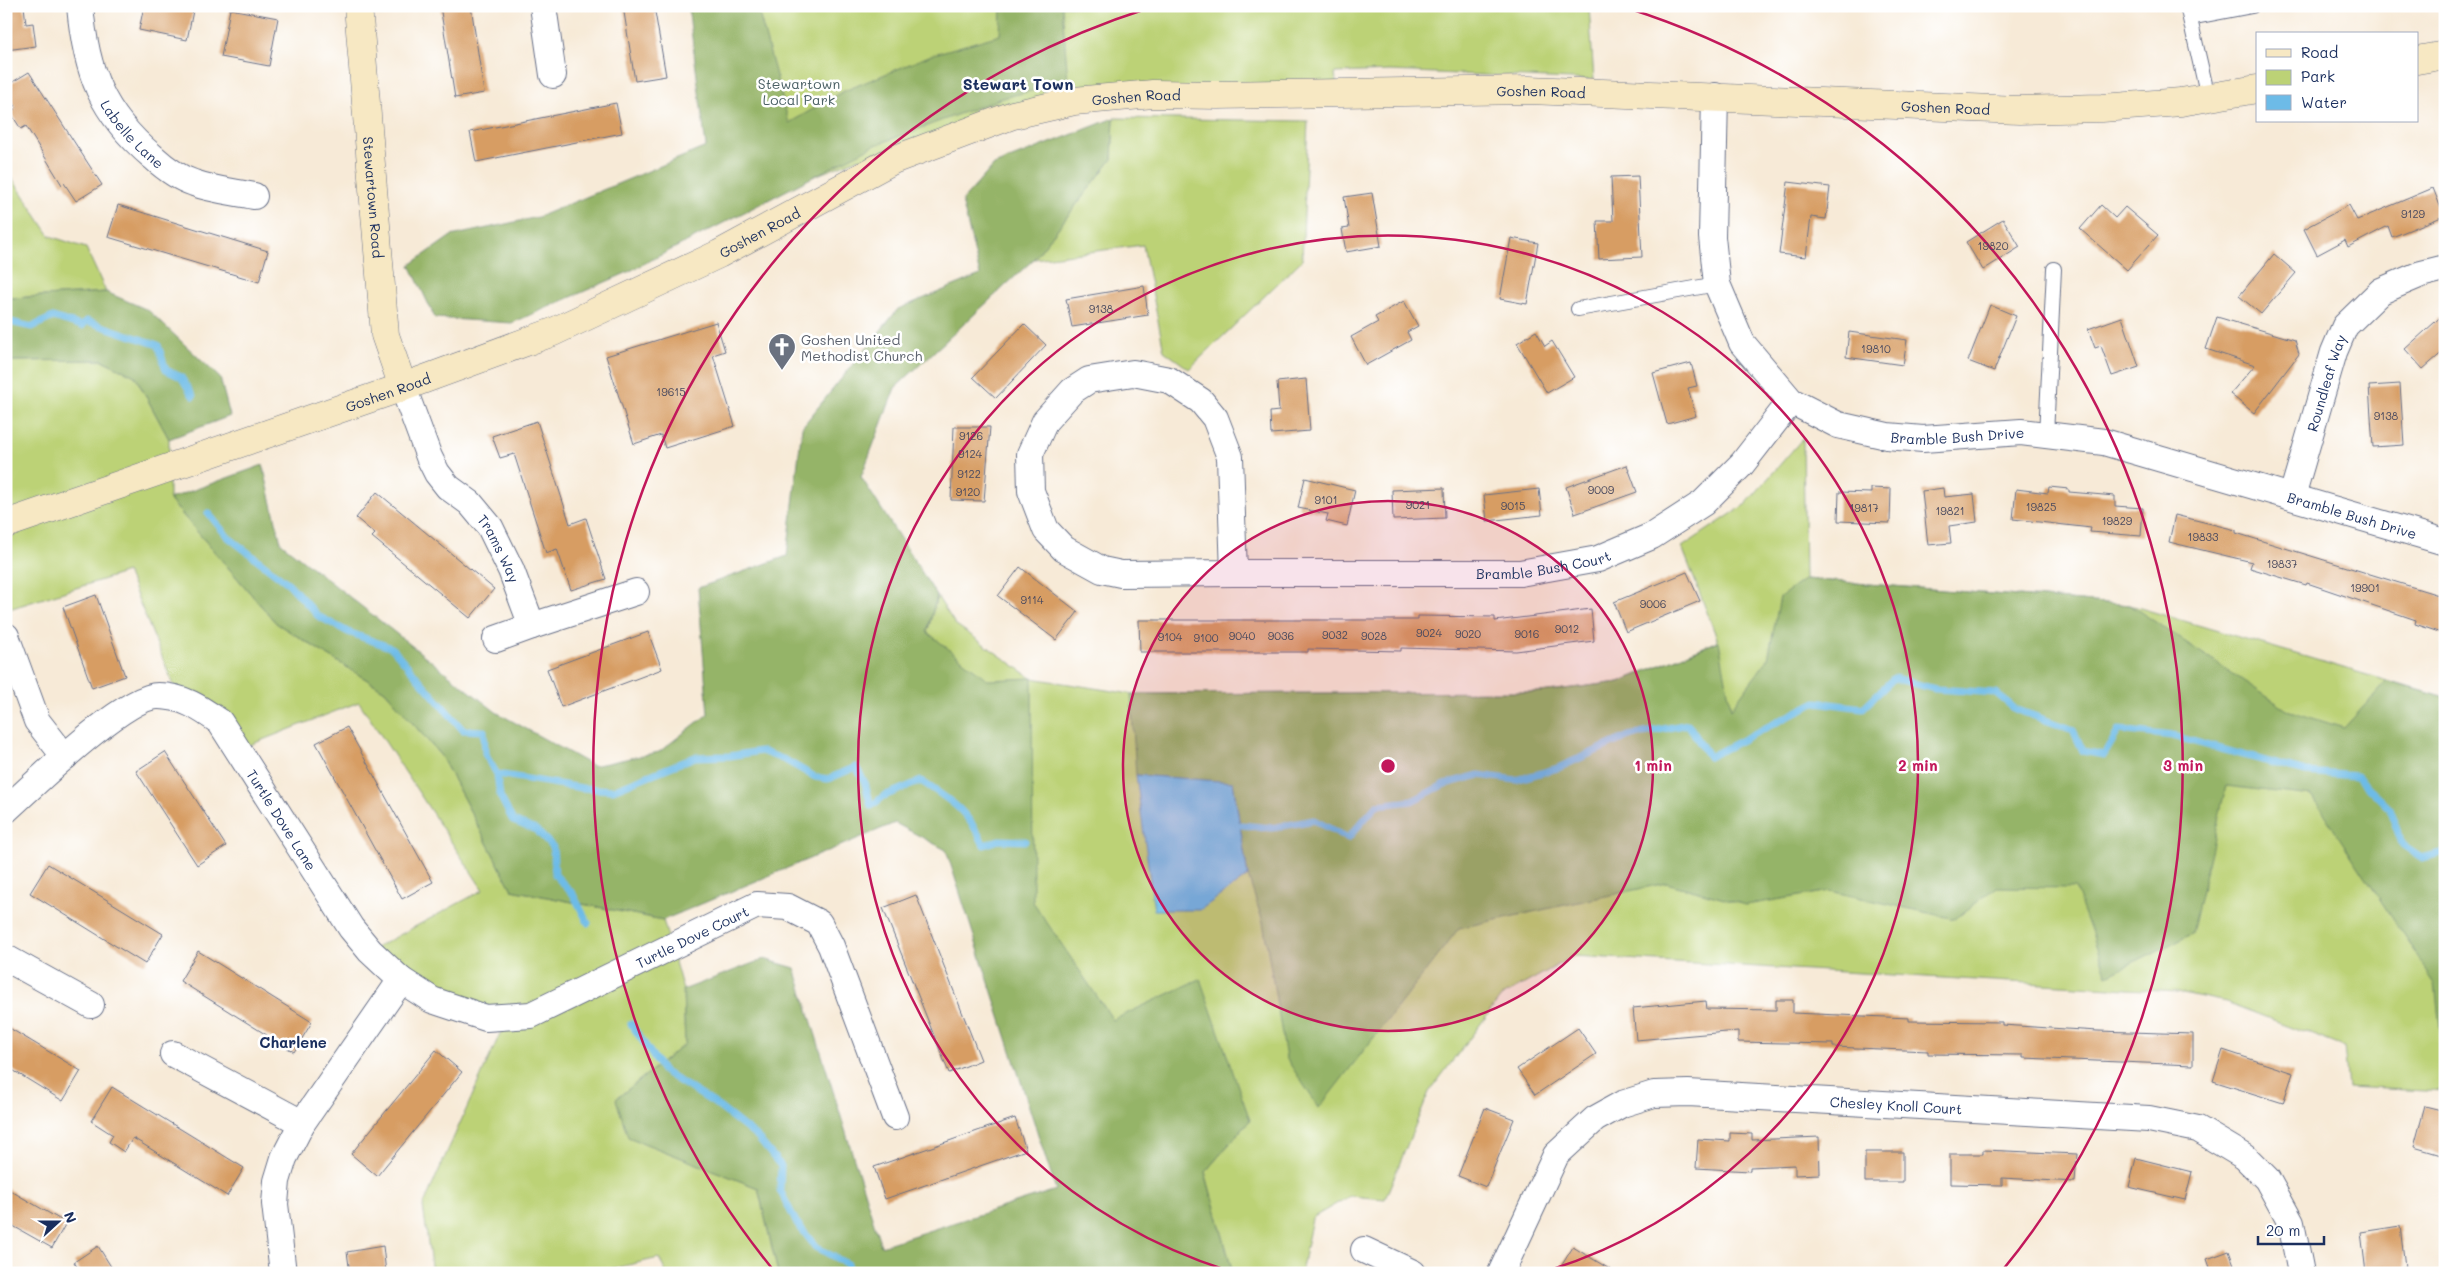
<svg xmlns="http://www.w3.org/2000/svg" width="2451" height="1279" font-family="Mali,sans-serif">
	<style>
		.green { fill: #bcd276; stroke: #6c806a }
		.forest { fill: #95b467; stroke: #587262 }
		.water { fill: #6dbbe7; stroke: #4475a2 }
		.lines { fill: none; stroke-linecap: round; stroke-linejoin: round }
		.stream { stroke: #6dbbe7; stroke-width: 7 }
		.building { fill: #d79d63 }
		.lane-casing { stroke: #687088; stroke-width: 16 }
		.street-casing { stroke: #687088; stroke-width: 28 }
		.secondary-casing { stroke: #687088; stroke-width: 29 }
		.lane { stroke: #fff; stroke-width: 14 }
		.street { stroke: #fff; stroke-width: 26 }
		.secondary { stroke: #f7e8c3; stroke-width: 28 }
		.ring { fill: none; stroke: #c2185b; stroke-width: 2.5 }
		.labels { text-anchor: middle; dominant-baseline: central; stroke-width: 5; stroke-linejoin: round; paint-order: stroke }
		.number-label { font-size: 11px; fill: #4a4a5f }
		.park-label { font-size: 14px; fill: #4b6065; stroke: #fff }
		.street-label { font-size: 14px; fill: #1b2f5e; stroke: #fff }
		.worship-label { font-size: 14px; fill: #5b616d; stroke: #fff; text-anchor: start }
		.neighbourhood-label { font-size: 15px; font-weight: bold; fill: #1b2f5e; stroke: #fff }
		.quarter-label { font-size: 16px; font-weight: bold; fill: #1b2f5e; stroke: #fff }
		.centre { fill: #c2185b; stroke: #fff; stroke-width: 2.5 }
		.ring-label { font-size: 15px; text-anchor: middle; font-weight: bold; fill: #c2185b; stroke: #fff; stroke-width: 5; stroke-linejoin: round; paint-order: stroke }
	</style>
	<rect width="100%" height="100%" fill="#fff"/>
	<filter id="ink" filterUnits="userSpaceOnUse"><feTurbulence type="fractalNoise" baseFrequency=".02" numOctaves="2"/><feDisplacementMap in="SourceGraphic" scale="10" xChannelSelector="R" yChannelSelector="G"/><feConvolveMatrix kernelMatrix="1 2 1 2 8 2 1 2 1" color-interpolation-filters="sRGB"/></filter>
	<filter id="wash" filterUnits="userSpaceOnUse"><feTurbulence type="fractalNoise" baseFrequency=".0096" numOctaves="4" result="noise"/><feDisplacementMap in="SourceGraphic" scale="20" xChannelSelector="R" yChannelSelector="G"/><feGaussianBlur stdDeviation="1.12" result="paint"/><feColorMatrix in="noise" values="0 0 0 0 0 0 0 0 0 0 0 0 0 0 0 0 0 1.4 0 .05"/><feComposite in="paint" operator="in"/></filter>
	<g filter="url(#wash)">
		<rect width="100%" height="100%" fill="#f7ead7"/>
		<path class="green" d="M700,6H1589L1594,80L1390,71L1335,73L1337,89L1099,95L862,170L860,158L732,209Z
			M1114,118L1308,121L1302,260L1189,369L1164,351L1143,245L1034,259L1112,159Z
			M6,169L50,236L86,248L106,292L13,298L6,296Z
			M102,360L135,376L169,439V499L276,623L385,691L441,756L512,890L663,920L683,990L685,1044L616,1099L629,1137L758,1188L778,1273H666L659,1258L593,1273H432L423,1206L507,1018H486L370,951L483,890L359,702L237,750L179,698L127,572L6,610V361Z
			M1803,438L1805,579L2130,605L2445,698V1092L2348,1087L2344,1047L2226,1002L2178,992L1574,956L1501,997L1429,1092L1385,1199L1350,1196L1312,1218L1301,1273H1233L1205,1172L1250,1120L1054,1104L891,651L928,630L937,596L955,624L1032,678L1131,694L1540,692L1619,682L1718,641L1682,547L1746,504Z"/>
		<path class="forest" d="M688,6H757L789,123L844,91L934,54L1000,35L1001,6H1062L1068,82L1002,98L873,146L626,273L512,323L435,318L410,265L451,236L538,217L706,147Z
			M1114,118L1112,159L1034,259L895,388L861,477L937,596L927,632L988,680L1032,678L1033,902L1113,1020L1200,979L1250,1120L1205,1172L1233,1273H778L758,1188L628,1137L616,1099L685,1044L683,990L764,959L795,968L881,1246L1056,1190L946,850L895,823L663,920L512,890L441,756L385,691L276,623L169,499L263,465L281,543L496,712L593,766L659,752L708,714L698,588L787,556L802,427L898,309L980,275L962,201L994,165Z
			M106,292L148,310L220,378L230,416L169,439L135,376L102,360L6,361V296L13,298Z
			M1805,579L2130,605L2287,710L2344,728L2387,681L2445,698V1071L2435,983L2312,796L2226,786L2192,934L2107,975L2075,888L1997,887L1955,919L1830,891L1746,905L1666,883L1459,928L1319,1108L1286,1058L1263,922L1248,876L1233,783L1136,775L1131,694L1541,692L1619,682L1719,641L1731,709L1768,659L1780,597Z"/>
		<path class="water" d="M1136,775L1233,782L1248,876L1200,910H1154Z"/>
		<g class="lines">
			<path class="stream" d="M6,321L32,327L53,317L82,326L87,321L158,345L166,370L181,377L193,396
				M208,513L228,537L289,584L318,616L348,632L392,648L463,730L484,731L485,754L497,774L500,796L513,821L536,830L553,847L555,875L573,894L588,923
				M497,774L582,788L613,790L695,757L730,756L761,751L785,760L815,777L828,779L856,767L865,783L871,806L884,796L921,781C953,802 967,810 984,845L999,840L1025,841
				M1241,825L1272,828L1314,820L1348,838L1377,805L1412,801L1445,784L1479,775L1516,780L1558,768L1629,736L1688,724L1709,757L1816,702L1863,708L1894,678L1935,689L1996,693L2015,709L2073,730L2083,751L2104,755L2119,730L2173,736L2306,772L2357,776L2389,808L2403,846L2421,858L2445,852
				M631,1024L663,1071L714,1103L757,1137L781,1166L780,1190L796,1222L816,1247L847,1264L850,1273"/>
		</g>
		<g id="blocks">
			<path class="building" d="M6,6H24L26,24L33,23L36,46L6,50Z
				M144,6H194L187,40L139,30Z
				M440,6H471L484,93L455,98Z
				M623,6H654L666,76L635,81Z
				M230,9L278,18L269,66L221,57Z
				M29,72L102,185L76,201L64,183L62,185L26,126L21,129L10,112L16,108L6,93V86Z
				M616,103L622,133L476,162L470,132Z
				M1638,176L1642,257L1599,259L1597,221H1613L1611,177Z
				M1788,182L1830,187L1826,219L1811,217L1806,257L1779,254Z
				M2433,188L2444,216L2392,237L2388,226L2348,247L2345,240L2317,255L2304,229L2349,205L2357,220Z
				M1372,193L1381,246L1346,252L1342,229L1349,228L1344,197Z
				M118,205L268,251L259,282L108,237Z
				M2101,205L2115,218L2125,207L2158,235L2127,270L2080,229Z
				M2003,219L2020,247L1983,270L1966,242Z
				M1511,238L1538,243L1527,304L1500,299Z
				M2274,254L2296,273L2261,314L2239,296Z
				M1144,286L1148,315L1072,327L1066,299Z
				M1404,301L1418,326L1407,332L1411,340L1366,365L1351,337L1378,322L1375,317Z
				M1990,305L2016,316L1994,371L1968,361Z
				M2445,313V350L2423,369L2405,349Z
				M2122,317L2139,367L2112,376L2101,346L2095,348L2088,329Z
				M2217,317L2295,340L2299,354L2254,413L2230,394L2255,365L2206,349Z
				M716,322L725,351L713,355L735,426L665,448L661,435L634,444L606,356Z
				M1024,324L1046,345L996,398L973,377Z
				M1536,331L1545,346L1552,341L1574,377L1547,393L1517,343Z
				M1849,332L1907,340L1903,365L1846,357Z
				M1691,363L1697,386L1688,388L1696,416L1667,424L1653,373Z
				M1306,379L1310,431L1271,434L1270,412L1279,411L1277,382Z
				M2400,384L2404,445L2373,447L2369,386Z
				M537,421L570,524L586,518L606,579L571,590L557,549L546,553L514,454L500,458L492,436Z
				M954,427H990L984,501L951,500Z
				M1627,465L1637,492L1575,514L1566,487Z
				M1305,478L1355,490L1347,526L1326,521L1328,514L1298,508Z
				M2049,487L2069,489V492L2115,496V506L2143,508L2141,536L2090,532L2091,528L2013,519L2016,489L2048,493Z
				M1444,488L1445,518L1393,520L1392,490Z
				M1871,488L1891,489L1890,523L1838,521L1839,492L1871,493Z
				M1943,488L1944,497L1974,494L1977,522L1949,526L1951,543L1928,545L1922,491Z
				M1539,489L1542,515L1487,521L1484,495Z
				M377,492L494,589L470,618L372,537L375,534L356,518Z
				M2175,515L2236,530V533L2445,597V634L2415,624L2416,620L2307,583L2306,585L2250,568L2252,562L2169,542Z
				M1020,567L1078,612L1056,640L998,596Z
				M1687,572L1700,601L1626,632L1614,602Z
				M96,595L125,676L92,688L63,607Z
				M1591,609L1594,641L1516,651L1401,648V651L1308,649V652H1140L1139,620H1418V616L1495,617V621Z
				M648,632L662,669L561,707L547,669Z
				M347,727L433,882L402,899L316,743Z
				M165,752L226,846L197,865L136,771Z
				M48,864L163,934L145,964L30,893Z
				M916,895L981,1060L949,1073L883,908Z
				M198,951L312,1022L294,1052L180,981Z
				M1776,1000H1793V1013L1909,1018V1021L2002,1022V1025L2098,1031L2193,1034V1065L2023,1058V1055L1928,1054V1051L1833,1047V1044L1738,1042V1031L1636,1040L1633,1008L1706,1001L1707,1009L1776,1010Z
				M6,1026L81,1071L63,1101L6,1066Z
				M1578,1028L1596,1054L1535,1095L1517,1069Z
				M436,1050L462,1072L377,1176L351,1154Z
				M2223,1050L2293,1073L2283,1103L2213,1081Z
				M112,1087L244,1168L227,1196L133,1138L124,1152L109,1142L113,1135L91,1121Z
				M2425,1106L2445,1111V1140L2441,1155L2414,1147Z
				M1485,1108L1514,1119L1486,1187L1458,1176Z
				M1015,1118L1026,1150L885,1199L874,1167Z
				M1730,1133L1752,1134V1140L1819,1137L1820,1174L1795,1175V1165L1750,1167V1171L1696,1168L1698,1139L1730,1141Z
				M1983,1150L2077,1154L2075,1182L2002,1178V1185L1950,1184V1154H1983Z
				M1865,1152H1903V1182H1865Z
				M2136,1158L2192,1172L2185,1200L2129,1187Z
				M6,1188L66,1223L52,1248L6,1222Z
				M2400,1226L2405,1268L2366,1273L2361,1232Z
				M98,1246L115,1273H81L74,1262Z
				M383,1246L386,1273H350L347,1252Z
				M1573,1247L1616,1273H1557Z
				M2229,1251L2237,1273H2212L2207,1259Z"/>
		</g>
	</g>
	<g filter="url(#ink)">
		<use href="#blocks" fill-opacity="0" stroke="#687088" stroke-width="1"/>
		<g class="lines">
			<defs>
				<path id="lane" d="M2187,6L2208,97
					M2190,18L2252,6
					M1578,309L1717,284
					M2046,435L2054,269"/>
				<g id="street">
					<path id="s1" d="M80,6C86,72 101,113 153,157C165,168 178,178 194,183C213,190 235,192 254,196"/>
					<path d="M543,6L553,75"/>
					<path id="s2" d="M1715,96L1712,237L1717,284L1742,343L1791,401L1838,425L1887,436L1923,439L2021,432L2104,442L2445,542"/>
					<path d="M1133,373L1169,380L1201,401L1215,418L1230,457L1234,573L1121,574L1102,570L1064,549L1046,530L1031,491L1030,454L1045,421L1072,391L1089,380Z"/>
					<path id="s3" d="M403,387L429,457L437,473L448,487L470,503L490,527L511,570L532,626L636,592"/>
					<path id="s4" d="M2292,496L2334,352L2345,326L2381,291L2421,274L2445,268"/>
					<path id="s5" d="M1234,573H1520L1598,559L1652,536L1703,503L1742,464L1791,401"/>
					<path d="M6,636L37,721L65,757"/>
					<path d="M496,639L532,626"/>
					<path id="s6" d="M6,810C34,785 124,696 158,696C183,696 200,708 220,722L351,928L370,951L401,980L302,1123L284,1158L277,1181L275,1204L283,1273"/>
					<path d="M6,958L91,1005"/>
					<path id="s7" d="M401,980L432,1000L486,1018L531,1015L757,905L788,907L819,923L831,946L895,1117"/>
					<path d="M173,1054L302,1123"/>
					<path d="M1364,1250L1413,1273"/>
					<path id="s8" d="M1501,1273L1556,1155L1595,1119L1622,1104L1654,1094L1688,1093L2149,1119L2198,1129L2245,1157L2267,1179L2291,1223L2301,1273"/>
				</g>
				<g id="secondary">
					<path id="s9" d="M358,6L385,335L403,387"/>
					<path d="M2417,60L2445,55"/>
					<path id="s10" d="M6,524L403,387L553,332L719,254L893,160L1013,115L1074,101L1153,94L1218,95L1529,90L2019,110L2102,108L2181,102L2257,89"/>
				</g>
			</defs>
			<use href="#lane" class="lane-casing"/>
			<use href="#street" class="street-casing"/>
			<use href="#secondary" class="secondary-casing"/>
			<use href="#lane" class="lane"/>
			<use href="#street" class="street"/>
			<use href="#secondary" class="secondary"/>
		</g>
	</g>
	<circle cx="1388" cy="766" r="265" fill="#c2185b" fill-opacity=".12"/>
	<g class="ring">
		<circle cx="1388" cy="766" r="265"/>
		<path d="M1229 1271A530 530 0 1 1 1547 1271"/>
		<path d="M775 1272A795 795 0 0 1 1149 8M1627 8A795 795 0 0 1 2001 1272"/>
	</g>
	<defs>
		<symbol id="church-pin" viewBox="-11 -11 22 30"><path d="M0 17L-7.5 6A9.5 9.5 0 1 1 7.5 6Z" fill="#6b7280" stroke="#fff"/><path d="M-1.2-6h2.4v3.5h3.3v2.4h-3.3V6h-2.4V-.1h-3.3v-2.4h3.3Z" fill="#fff"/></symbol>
	</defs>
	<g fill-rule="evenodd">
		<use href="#church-pin" x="766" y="331" width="32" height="43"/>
	</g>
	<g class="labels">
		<g class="number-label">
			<text x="2413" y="213">9129</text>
			<text x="1993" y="245">19820</text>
			<text x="1101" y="308">9138</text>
			<text x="1876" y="348">19810</text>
			<text x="671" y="391">19615</text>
			<text x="2386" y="415">9138</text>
			<text x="971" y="435">9126</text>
			<text x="970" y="453">9124</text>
			<text x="969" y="473">9122</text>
			<text x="1601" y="489">9009</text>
			<text x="968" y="491">9120</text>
			<text x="1326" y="499">9101</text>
			<text x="1418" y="504">9021</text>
			<text x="1513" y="505">9015</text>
			<text x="2041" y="506">19825</text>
			<text x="1864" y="507">19817</text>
			<text x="1950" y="510">19821</text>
			<text x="2117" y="520">19829</text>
			<text x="2203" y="536">19833</text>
			<text x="2282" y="563">19837</text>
			<text x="2365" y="587">19901</text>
			<text x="1032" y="599">9114</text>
			<text x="1653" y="603">9006</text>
			<text x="1567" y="628">9012</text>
			<text x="1429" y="632">9024</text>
			<text x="1468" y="633">9020</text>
			<text x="1527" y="633">9016</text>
			<text x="1335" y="634">9032</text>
			<text x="1242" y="635">9040</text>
			<text x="1281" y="635">9036</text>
			<text x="1374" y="635">9028</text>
			<text x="1170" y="636">9104</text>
			<text x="1206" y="637">9100</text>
		</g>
		<g class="park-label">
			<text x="799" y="83">Stewartown<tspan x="799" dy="16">Local Park</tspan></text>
		</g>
		<g class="street-label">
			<text stroke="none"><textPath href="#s10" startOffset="1619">Goshen Road</textPath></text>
			<text stroke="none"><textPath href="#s10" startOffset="1214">Goshen Road</textPath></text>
			<text stroke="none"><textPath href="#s10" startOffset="2024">Goshen Road</textPath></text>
			<text stroke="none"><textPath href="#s1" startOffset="142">Labelle Lane</textPath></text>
			<text stroke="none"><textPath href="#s9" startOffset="192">Stewartown Road</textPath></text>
			<text stroke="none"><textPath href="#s10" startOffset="809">Goshen Road</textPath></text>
			<text stroke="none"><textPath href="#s4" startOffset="118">Roundleaf Way</textPath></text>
			<text stroke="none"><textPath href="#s10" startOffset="404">Goshen Road</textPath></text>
			<text stroke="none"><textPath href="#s2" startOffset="502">Bramble Bush Drive</textPath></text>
			<text stroke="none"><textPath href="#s2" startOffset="908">Bramble Bush Drive</textPath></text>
			<text stroke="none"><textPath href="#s3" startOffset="192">Trams Way</textPath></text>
			<text stroke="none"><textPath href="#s5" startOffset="310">Bramble Bush Court</textPath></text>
			<text stroke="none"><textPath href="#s6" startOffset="376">Turtle Dove Lane</textPath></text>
			<text stroke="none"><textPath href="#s7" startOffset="318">Turtle Dove Court</textPath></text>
			<text stroke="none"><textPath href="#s8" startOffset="490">Chesley Knoll Court</textPath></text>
		</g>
		<g class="worship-label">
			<text x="801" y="339">Goshen United<tspan x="801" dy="16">Methodist Church</tspan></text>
		</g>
		<g class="neighbourhood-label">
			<text x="293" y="1042">Charlene</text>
		</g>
		<g class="quarter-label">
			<text x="1018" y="83">Stewart Town</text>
		</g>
	</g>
	<circle cx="1388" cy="766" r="8" class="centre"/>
	<g class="ring-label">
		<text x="1653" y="771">1 min</text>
		<text x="1918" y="771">2 min</text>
		<text x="2183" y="771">3 min</text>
	</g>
	<rect width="2451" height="1279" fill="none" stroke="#fff" stroke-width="25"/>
	<rect x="2256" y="32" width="162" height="90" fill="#ffffff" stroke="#a4acbf"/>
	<rect x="2266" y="49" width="25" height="8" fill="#f7e8c3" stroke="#a4acbf"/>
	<text x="2301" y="58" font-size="15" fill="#1b2f5e">Road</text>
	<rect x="2266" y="70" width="25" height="15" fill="#bcd276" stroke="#a4acbf"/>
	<text x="2301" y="82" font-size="15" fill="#1b2f5e">Park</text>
	<rect x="2266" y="95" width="25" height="15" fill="#6dbbe7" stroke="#a4acbf"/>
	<text x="2301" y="108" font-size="15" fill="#1b2f5e">Water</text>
	<g transform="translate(58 1222) rotate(69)" stroke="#ffffff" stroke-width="4" paint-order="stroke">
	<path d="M0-4L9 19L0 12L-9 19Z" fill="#1b2f5e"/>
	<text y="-8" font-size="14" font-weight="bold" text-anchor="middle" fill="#1b2f5e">N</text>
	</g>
	<path d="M2258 1236v8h66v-8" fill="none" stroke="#1b2f5e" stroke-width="2.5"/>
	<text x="2266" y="1236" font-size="15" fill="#1b2f5e" stroke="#ffffff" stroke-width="4" paint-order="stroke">20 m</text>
</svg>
